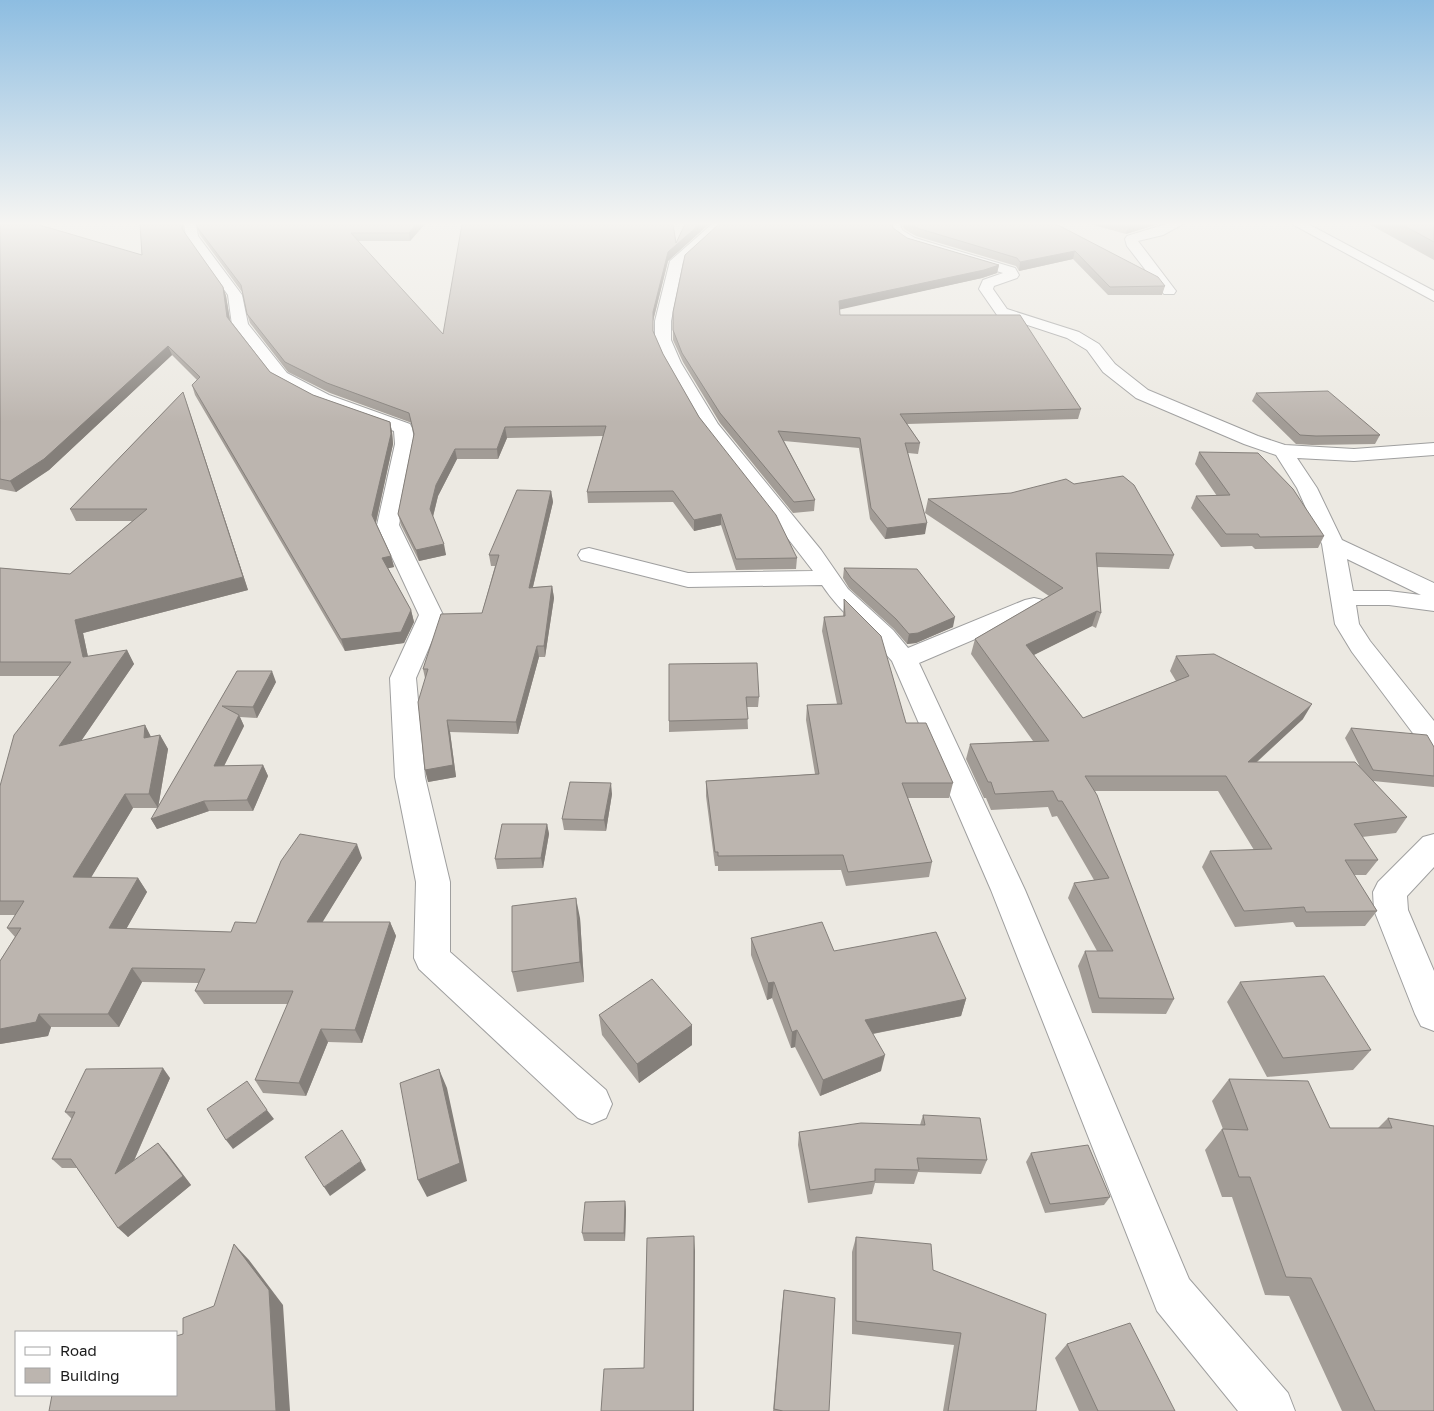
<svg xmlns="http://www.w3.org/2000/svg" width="1434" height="1411" font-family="'Golos Text',sans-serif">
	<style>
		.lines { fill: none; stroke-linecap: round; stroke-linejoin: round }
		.street-casing { stroke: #9f9f9f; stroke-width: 2 }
		.street { fill: #fff; fill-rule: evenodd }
		.wall { fill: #a29c96 }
		.shaded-wall { fill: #847f7a }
		.building { fill: #bcb5af; stroke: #847f7a }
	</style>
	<rect width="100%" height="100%" fill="#ece9e2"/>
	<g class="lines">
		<defs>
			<path id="street" d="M184,224H196L198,236L242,295L248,324L287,373L329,395L410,424L412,428L415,444L399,525L443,615L416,678L425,777L450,882V952L606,1090L612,1104L606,1118L592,1124L578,1118L419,969L414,958L416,882L395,777L390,678L419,615L377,525L395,444L394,431L317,403L275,381L232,325L228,295L186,236Z
				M712,224H726L683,262L671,321V340L681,363L718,424L821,550L848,589L893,630L908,648L1025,600L1034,598L1043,600L1046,605L1043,610L919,663L1025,890L1189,1279L1288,1393L1295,1411H1238L1157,1311L991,890L892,661C870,635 841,614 822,585L688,587L581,560L578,555L581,550L589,548L688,573L813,571L701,426L665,363L655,340V321L670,261Z
				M888,224H900L902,230L915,238L1015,268L1019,275L1017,278L994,286L993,289L1007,309L1079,332L1099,344L1115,364L1148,390L1258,436L1285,445L1354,449L1434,443V455L1354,461L1297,458L1317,488L1342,540L1434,583V611L1389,605H1356L1359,624L1370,641L1434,721V751L1424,748L1352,652L1335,624L1322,544L1297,488L1276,455L1244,444L1136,398L1103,372L1087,350L1067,338L997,315L979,289L983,280L1003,273L907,244L894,235ZM1347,559L1421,595L1389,591H1353Z
				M1166,224H1183L1163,235L1138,241L1176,291L1174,294H1164L1127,246L1125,239L1127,236Z
				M1292,224H1308L1434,291V301Z
				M1434,834V867L1407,896L1408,910L1434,971V1031L1421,1026L1415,1014L1374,910L1373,892L1378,882L1423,837Z"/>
		</defs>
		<use href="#street" class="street-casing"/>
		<use href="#street" class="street"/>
	</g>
	<path class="wall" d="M0,224L142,255L140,224H183L184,232L223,287L226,296L230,320L270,372L313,395L390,422L392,432L393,444L376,523L391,556L394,567L388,568L411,610L414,622L404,643L345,651L195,395L192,385L197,380L172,355L49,470L16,492L0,489Z
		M425,224L410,241H358L443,334L676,243L685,224H709L668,261L653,321V332L663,354L699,417L797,558L796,569L736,570L721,525L694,531L673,502L588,503L587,492L603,436L507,438L498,459H457L438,496L433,517L446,555L419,561L401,525L398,514L414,434L412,423L330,393L288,372L250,323L247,314L242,292L200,235L197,227Z
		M902,224H1056L1165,286L1162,295H1108L1073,259L1019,271L1016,266L916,236L904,229Z
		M1090,224H1158L1126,234Z
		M1369,224H1434V260Z
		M893,228L907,238L999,265L997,273L982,278L839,309L840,315L1081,409L1078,419L907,424L920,443L918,454L908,453L925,534L885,539L870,519L859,448L784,441L815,500L814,511L793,513L720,423L683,362L673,340V312Z
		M183,392L187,404L248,590L83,633L88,657L127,650L134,664L81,741L145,725L151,737L160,735L168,749L158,808H133L91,877L138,878L147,892L126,929L231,932L256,923L362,858L322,922H390L396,936L362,1043L328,1042L306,1096L263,1093L255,1080L288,1004H204L195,991L199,983L142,982L119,1027H51L48,1036L0,1044V961L15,937L7,928L15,915H0V786L60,676H0V568L70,574L132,521H76L70,509Z
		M1256,393L1380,435L1375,444L1312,445L1296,444L1252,401Z
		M1199,452L1324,536L1318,548L1255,549L1252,546L1221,547L1191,508L1196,496H1217L1195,464Z
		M551,491L553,502L533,587L552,586L554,598L545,657H539L518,734L450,732L456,777L428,782L425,678L423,669L482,613L495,566H491L489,555Z
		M928,499L1174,555L1169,569L1097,567L1101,613L1096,628L1092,626L1033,655L1083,718L1176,681L1170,671L1176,656L1303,719L1257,762L1359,765L1345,738L1351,728L1434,747V787L1373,781L1407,817L1396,833L1362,837L1378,860L1366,875H1354L1377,911L1365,926L1296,927L1293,922L1235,927L1202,867L1210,851L1254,850L1218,791H1095L1174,999L1166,1014L1092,1013L1078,966L1085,951H1097L1068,898L1074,883L1094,880L1057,816L1052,817L1048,807L991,810L986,798H984L966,759L970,744L1033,741L971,654L975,639L1049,596L925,513Z
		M844,568L953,627L916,643L907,644L894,629L849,588L843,578Z
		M844,599L906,723L953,783L949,798H908L932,862L929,877L846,886L841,870L718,871V866H715L706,796V781L815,774L806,720L807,705L837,704L822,631L824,617L843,616Z
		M669,664L759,697L758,707H747L748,729L669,732Z
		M237,671L276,682L257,718L240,717L244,726L224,766L263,765L268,776L253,811H209L157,829L151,819Z
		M612,794L606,831L564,830L562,819Z
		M547,824L549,834L543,868L497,869L495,859Z
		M580,918L584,982L517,992L512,972Z
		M751,938L834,951L966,999L961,1016L873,1034L881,1071L820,1096L795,1047L791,1048L772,998L767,1000L751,955Z
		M1240,982L1371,1050L1353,1070L1267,1077L1227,1002Z
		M599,1015L692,1025V1045L639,1083L602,1035Z
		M170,1078L134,1161L166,1152L191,1185L128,1237L77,1168H62L52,1159L72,1119L65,1112Z
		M1229,1079L1330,1128H1378L1388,1118L1434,1126V1411H1342L1289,1296L1265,1295L1232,1197H1222L1205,1150L1222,1129H1223L1212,1101Z
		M923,1115L987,1160L981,1174L918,1172L914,1184L875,1183L872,1194L808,1203L798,1145L799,1132L920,1125Z
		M1031,1153L1110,1197L1104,1205L1045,1213L1026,1162Z
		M625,1201L626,1210L625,1241H584L582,1233Z
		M856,1237L933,1270L1036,1411H943L954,1345L852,1334V1252Z
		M784,1290L829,1411H773L782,1306Z
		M1067,1344L1175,1411H1079L1055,1358Z"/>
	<path class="shaded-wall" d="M416,224H425L410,241L409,233Z
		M700,224H709L668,261L653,321V340V312L668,252Z
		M1135,224H1158L1126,234L1128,227Z
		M1075,251L1073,259L1019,271L1020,262Z
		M999,265L997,273L982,278L838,310L839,301Z
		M223,287L226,296L231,326L227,317Z
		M168,346L172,355L49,470L16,492L10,481Z
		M183,392L187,404L248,590L83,633L91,671L83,657L75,620L243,577Z
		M390,422L392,432L393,444L375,526L372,515Z
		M505,427L507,438L498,459L497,449Z
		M455,449L457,459L438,496L432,520L430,509L436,485Z
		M551,491L553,502L530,599L529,588Z
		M721,514V525L694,531V520Z
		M927,523L925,534L885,539L887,528Z
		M444,544L446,555L419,561L416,550Z
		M391,556L394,567L385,569L382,558Z
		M552,586L554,598L545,657L544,646Z
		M411,610L414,622L404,643L345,651L341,639Z
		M1097,611L1092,626L1022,661L1026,645Z
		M955,617L953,627L916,643L907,644L909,634Z
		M537,646L539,657L518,734L516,722Z
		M127,650L134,664L68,760L59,746Z
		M272,671L276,682L257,718L253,707Z
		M1312,704L1303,719L1240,777L1248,762Z
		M239,715L244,726L219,776L214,766Z
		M447,720L450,732L456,777L428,782L425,770Z
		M145,725L152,739L144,738Z
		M160,735L168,749L158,808L149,794Z
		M263,765L268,776L253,811L247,800Z
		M611,783L612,794L606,831L604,820Z
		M125,794L133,808L83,891L73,877Z
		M204,801L209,811L157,829L151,819Z
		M547,824L549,834L543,868L541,858Z
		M357,844L362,858L314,936L307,922Z
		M138,878L147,892L119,942L109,928Z
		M576,898L580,918L584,982L580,962Z
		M390,922L396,936L362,1043L355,1030Z
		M132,968L142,982L119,1027L108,1014Z
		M774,982L772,998L767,1000L768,983Z
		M966,999L961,1016L861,1036L865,1020Z
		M39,1014L51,1027L48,1036L0,1044V1029Z
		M692,1025V1045L639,1083L637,1064Z
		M321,1029L328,1042L306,1096L299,1083Z
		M797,1030L795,1047L791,1048L792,1032Z
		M885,1055L881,1071L820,1096L823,1080Z
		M163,1068L170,1078L124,1183L115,1174Z
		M439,1069L447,1088L467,1181L427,1197L418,1180Z
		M267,1110L274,1119L233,1149L226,1140Z
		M158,1143L166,1152L191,1185L128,1237L118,1228Z
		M361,1161L366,1170L330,1196L324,1187Z
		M625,1201L626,1210L625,1241L624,1233Z
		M694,1236L695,1251L694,1411H693Z
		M234,1244L249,1260L283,1305L290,1411H276Z"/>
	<path class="building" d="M0,224H36L142,255L140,224H181L182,229L223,287L227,317L270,372L313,395L390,422L391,434L372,515L391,556L382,558L411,610L401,632L341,639L192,385L200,377L168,346L44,459L10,481L0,479Z
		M197,224H416L409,233H351L443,334L462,224H673L676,243L685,224H700L668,252L653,312V331L663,354L699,417L776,515L797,558L736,559L721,514L694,520L673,491L587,492L606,426L505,427L497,449H455L436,485L430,509L444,544L416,550L398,514L414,434L409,413L327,383L285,362L247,314L241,285L197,227Z
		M719,224H892L893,228L907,238L999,265L984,270L839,301L840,315H1020L1081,409L900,414L920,443H905L927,523L887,528L871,508L860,438L778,431L815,500L794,502L720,413L682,353L673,330V312L685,255Z
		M910,224H1056L1158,277L1165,286L1110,287L1075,251L1020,262L1017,258L917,228Z
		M1120,224H1135L1128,227Z
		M1401,224H1434V242Z
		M1328,391L1380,435L1316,436L1300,435L1256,393Z
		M183,392L243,577L75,620L83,657L127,650L59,746L145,725L144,738L160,735L149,794H125L73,877L138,878L109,928L231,932L235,922L256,923L281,861L300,834L357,844L307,922H390L355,1030L321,1029L299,1083L255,1080L293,991H195L205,969L132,968L108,1014H39L36,1022L0,1029V961L21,928H7L24,901H0V786L14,735L71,662H0V568L70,574L147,509H70Z
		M1199,452L1258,453L1293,489L1324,536L1260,537L1258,534H1226L1196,496L1230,495Z
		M1123,476L1134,485L1174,555L1096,553L1101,613L1097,611L1026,645L1083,718L1189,676L1176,656L1214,654L1312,704L1248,762H1355L1407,817L1354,824L1378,860H1345L1377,911L1306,912L1304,907L1244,911L1210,851L1272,849L1226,776H1085L1097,795L1174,999L1099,998L1085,951H1113L1074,883L1109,878L1062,801H1058L1053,791L995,794L991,782H988L970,744L1049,741L975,639L1063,588L928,499L1011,493L1066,479L1074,484Z
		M517,490L551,491L529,588L552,586L544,646H537L516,722L447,720L453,765L425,770L418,702L428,669H423L441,614L482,613L499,555H489Z
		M844,568L917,569L955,617L918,633L909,634L896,619L851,578Z
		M844,599L881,636L906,723H926L953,783H902L932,862L848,872L843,855L718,856V852H715L706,781L819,774L807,705L842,704L824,617L845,616Z
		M757,663L759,697H746L748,719L669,721V664Z
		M237,671H272L253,707L222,706L239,715L214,766L263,765L247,800L204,801L151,819Z
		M1351,728L1427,735L1434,747V776L1373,770Z
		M570,782L611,783L604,820L562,819Z
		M502,824H547L541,858L495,859Z
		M576,898L580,962L512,972V906Z
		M822,922L834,951L936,932L966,999L865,1020L885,1055L823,1080L797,1030L792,1032L774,982L768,983L751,938Z
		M1324,976L1371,1050L1283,1058L1240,982Z
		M652,979L692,1025L637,1064L599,1015Z
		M163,1068L115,1174L158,1143L183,1176L118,1228L71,1159H52L75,1112H65L86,1069Z
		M439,1069L460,1163L418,1180L400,1083Z
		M1229,1079L1308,1081L1330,1128H1392L1388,1118L1434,1126V1411H1375L1311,1278L1286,1277L1250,1177H1239L1222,1129L1248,1130Z
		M247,1081L267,1110L226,1140L207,1109Z
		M923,1115L980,1118L987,1160L917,1158L919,1170L875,1169V1181L810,1190L799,1132L861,1123L925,1125Z
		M342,1130L361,1161L324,1187L305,1157Z
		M1088,1145L1110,1197L1050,1204L1031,1153Z
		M625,1201L624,1233H582L585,1202Z
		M694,1236L693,1411H601L604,1369L644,1368L647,1238Z
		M856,1237L931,1244L933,1270L1046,1314L1036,1411H948L961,1333L856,1321Z
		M234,1244L269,1290L276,1411H49L52,1395H176V1336L183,1334V1318L214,1306Z
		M784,1290L835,1298L829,1411H783L774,1409Z
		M1130,1323L1175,1411H1098L1067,1344Z"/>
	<linearGradient id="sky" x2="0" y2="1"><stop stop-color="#8dbde1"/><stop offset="0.53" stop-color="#f6f5f2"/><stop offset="1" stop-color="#f6f5f2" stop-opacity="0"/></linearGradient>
	<rect width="1434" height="422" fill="url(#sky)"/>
	<rect x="15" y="1331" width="162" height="65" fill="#ffffff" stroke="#a4a4a4"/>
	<rect x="25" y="1347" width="25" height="8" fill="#ffffff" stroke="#a4a4a4"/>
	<text x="60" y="1356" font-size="15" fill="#1b1b1b">Road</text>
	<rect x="25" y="1368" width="25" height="15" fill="#bcb5af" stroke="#a4a4a4"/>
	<text x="60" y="1381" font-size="15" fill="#1b1b1b">Building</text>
</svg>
